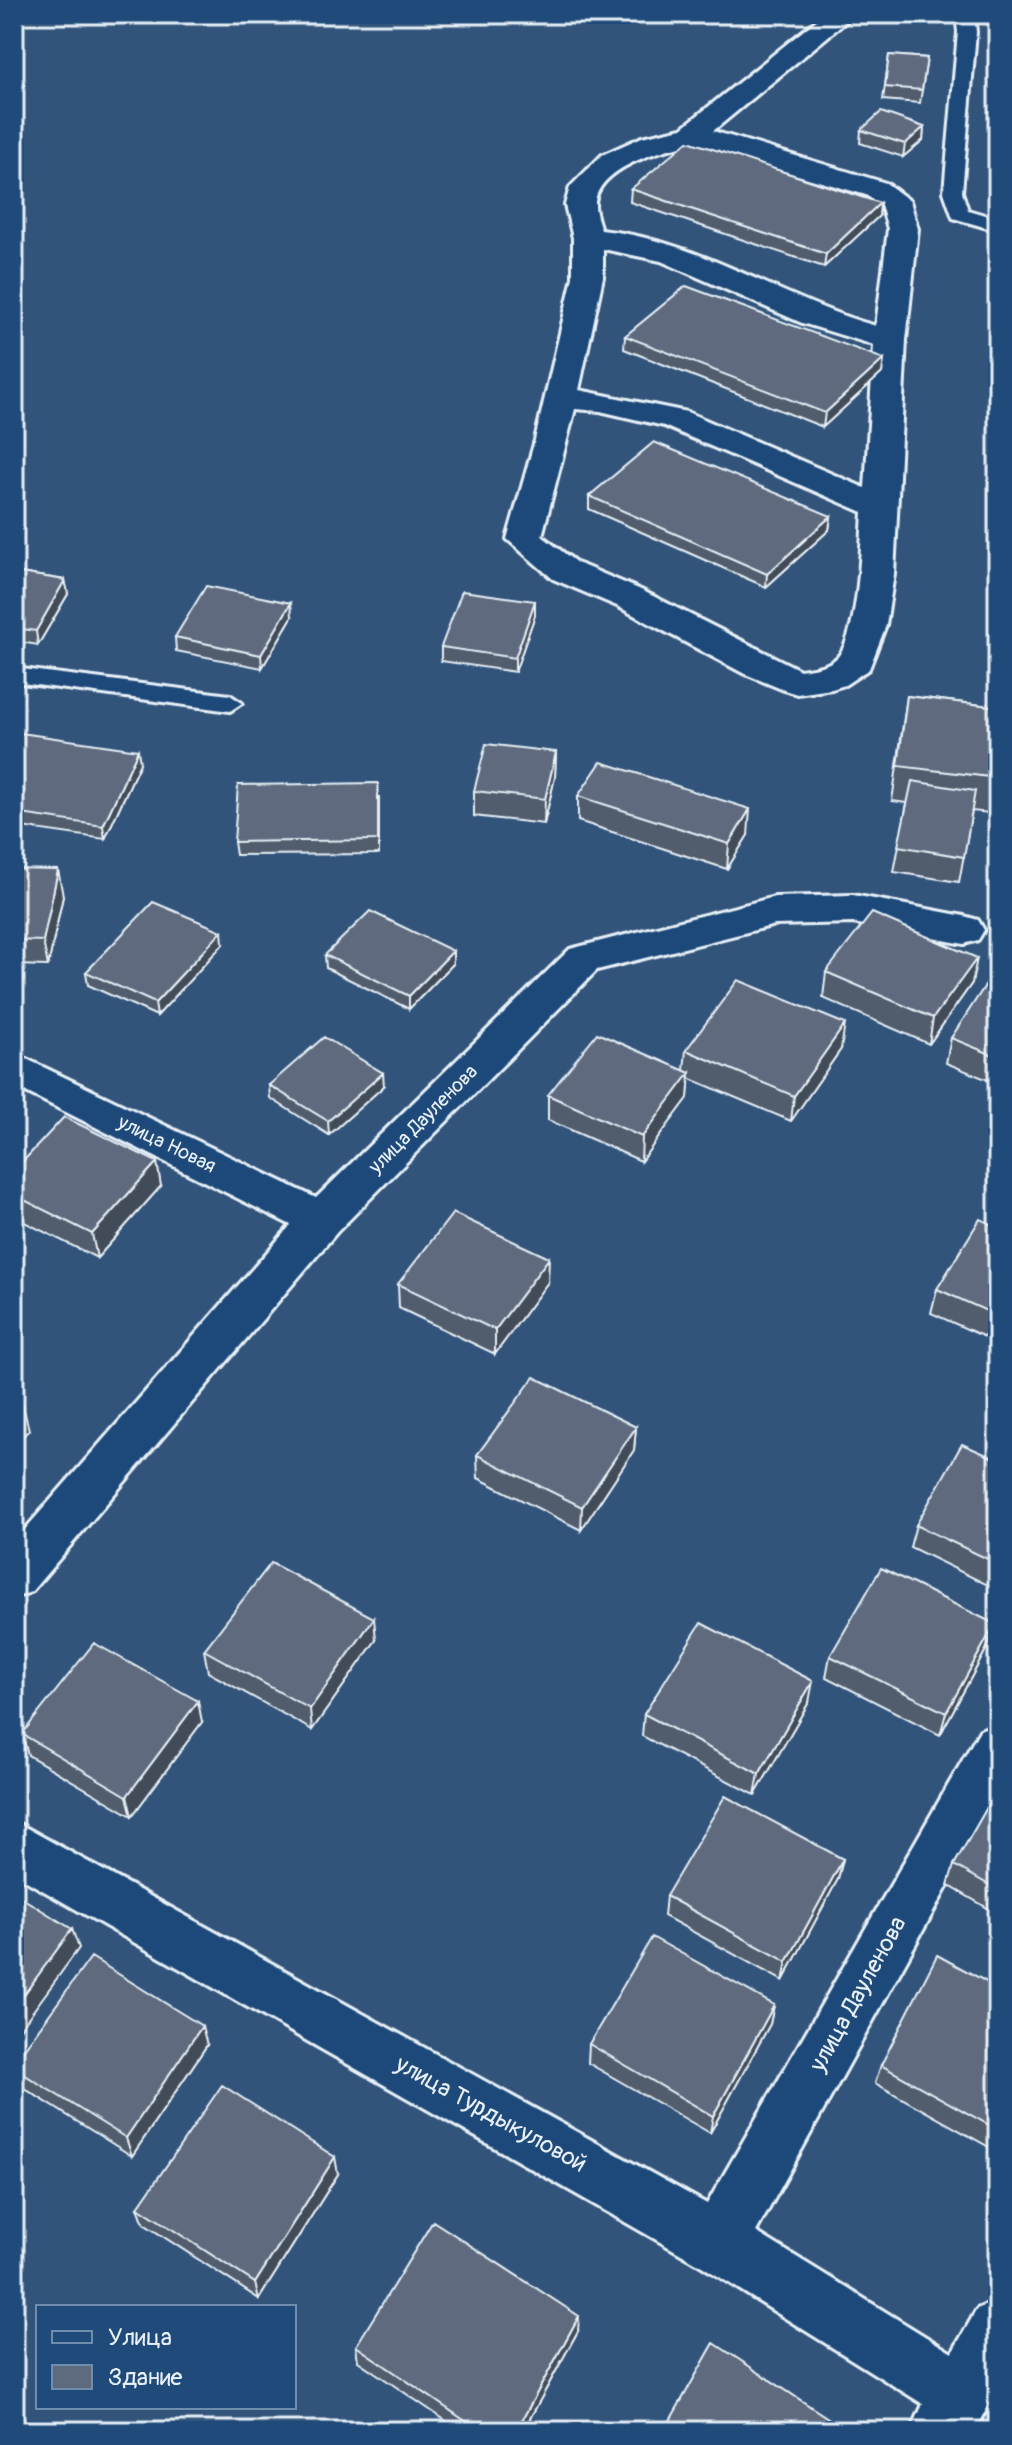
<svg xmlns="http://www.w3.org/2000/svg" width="1012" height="2445" font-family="Pangolin,sans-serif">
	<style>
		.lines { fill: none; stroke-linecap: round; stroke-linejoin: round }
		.lane-casing { stroke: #e8f1f8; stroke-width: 6 }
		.street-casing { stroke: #e8f1f8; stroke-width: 6 }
		.lane { fill: #1f4a7a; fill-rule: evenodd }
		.street { fill: #1f4a7a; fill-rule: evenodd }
		.wall { fill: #515c6c; stroke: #e8f1f8; stroke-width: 2 }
		.shaded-wall { fill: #424b58; stroke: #e8f1f8; stroke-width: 2 }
		.building { fill: #5e6b7e; stroke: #e8f1f8; stroke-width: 2 }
		.labels { text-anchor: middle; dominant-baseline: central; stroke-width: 6; stroke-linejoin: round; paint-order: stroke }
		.street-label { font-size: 20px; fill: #e8f1f8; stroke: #1f4a7a }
		.near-street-label { font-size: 24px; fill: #e8f1f8; stroke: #1f4a7a }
	</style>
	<rect width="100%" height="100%" fill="#32547b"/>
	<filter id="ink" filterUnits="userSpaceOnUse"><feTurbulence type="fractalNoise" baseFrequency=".0125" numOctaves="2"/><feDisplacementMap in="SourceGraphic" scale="16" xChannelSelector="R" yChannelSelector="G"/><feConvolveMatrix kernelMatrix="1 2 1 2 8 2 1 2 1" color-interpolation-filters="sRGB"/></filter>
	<g filter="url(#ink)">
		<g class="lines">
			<defs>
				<path id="lane" d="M956,14H974L976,32L962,192L968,210L998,219V231L953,218L944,192L958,32Z
					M14,668L230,695L242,703L230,711L14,682Z"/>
				<path id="street" d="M824,14H855L713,131L886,183L910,201L918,229L906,340L894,574L886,625L869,669L845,685L832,689L797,694L784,690L743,673L617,606L553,579L507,539L535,440L573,277V238L565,205L570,187L602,155L642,137L682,128ZM691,144L866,195L881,205L888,229L876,326C782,300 700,240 601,230C599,223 595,213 595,205C595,168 663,149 691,144ZM603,249L661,261L802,323L874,345L865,488L687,412L579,390L603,277ZM575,409L600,411L664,426L863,512C861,546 859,627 840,654C832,666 814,668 800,670L641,590L577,563L542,536Z
					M853,895L964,916L978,920L984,930L978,940L964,944L853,923L775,925L597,970L337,1232L31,1592L14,1598V1542L291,1225L14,1086V1053L316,1198L570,949L775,897Z
					M998,1723V1795L756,2232L952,2353L977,2309L998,2300V2389L975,2431H911L923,2404L697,2263L14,1874V1821L707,2204L980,1730Z"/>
			</defs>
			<use href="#lane" class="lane-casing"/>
			<use href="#street" class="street-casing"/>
			<use href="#lane" class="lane"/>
			<use href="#street" class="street"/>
		</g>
		<path class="wall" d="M889,55L927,58L920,103L883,100Z
			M924,127L923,140L903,157L860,143L861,130Z
			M631,189L879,216L824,267L630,202Z
			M625,336L884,359L882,373L823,427L624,349Z
			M589,496L831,516L829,530L766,587L589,509Z
			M14,572L65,580L68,594L38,645L14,641Z
			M535,601V615L515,672L441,661V647Z
			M292,617L262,668L176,651L175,637Z
			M907,696L998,707V814L972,811L959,882L894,872L907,803L892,801Z
			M14,732L140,763L105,839L14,826Z
			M556,752L555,777L544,824L474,816V791Z
			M578,796L748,835L727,869L578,821Z
			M379,797V854L236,855L234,842Z
			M14,869L63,896L48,966L14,965Z
			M223,944L157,1016L88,985L86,972Z
			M453,951V964L409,1009L326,968L325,955Z
			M826,972L972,983L929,1044L823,998Z
			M998,981V1084L946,1063L951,1038Z
			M841,1049L791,1121L689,1078L688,1098L641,1161L548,1120V1095L684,1070L686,1050Z
			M269,1085L384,1086L329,1135L270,1098Z
			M14,1171L161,1186L97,1258L14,1217Z
			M998,1227V1343L931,1313L937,1289Z
			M548,1282L495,1354L399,1308L398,1284Z
			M636,1427L634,1450L581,1530L478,1478L477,1455Z
			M998,1460V1590L910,1547L916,1525Z
			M995,1624L988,1646L940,1735L826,1677L830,1656Z
			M376,1640L312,1730L208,1672L204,1650Z
			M809,1702L755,1795L642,1736L644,1714Z
			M202,1722L132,1816L28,1755L22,1734Z
			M998,1800V1914L948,1885L954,1865Z
			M843,1859L838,1879L783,1981L664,1916L666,1896Z
			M998,1988V2152L875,2083L881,2065Z
			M774,2005L770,2024L710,2133L588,2063L589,2044Z
			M207,2045L132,2156L19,2085L14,2073V2063Z
			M338,2174L259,2299L144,2224L138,2207Z
			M578,2331L523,2431H461L358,2361L356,2346Z"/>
		<path class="shaded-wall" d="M924,127L923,140L903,157L905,144Z
			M880,203L879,216L824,267L826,254Z
			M884,359L882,373L823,427L825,413Z
			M831,516L829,530L766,587L767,574Z
			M65,580L68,594L38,645L36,631Z
			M535,601V615L515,672V658Z
			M291,603L292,617L262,668L261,655Z
			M138,750L140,763L105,839L103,826Z
			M556,752L555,777L544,824L545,799Z
			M750,809L748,835L727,869L729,844Z
			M58,870L63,896L48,966L43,941Z
			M222,931L223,944L157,1016L155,1003Z
			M453,951V964L409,1009V996Z
			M977,958L972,983L929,1044L933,1018Z
			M845,1024L841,1049L791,1121L794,1096Z
			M383,1073L384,1086L329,1135L328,1121Z
			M690,1073L688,1098L641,1161L642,1137Z
			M157,1162L161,1186L97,1258L92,1234Z
			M549,1258L548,1282L495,1354V1330Z
			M23,1406L29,1430L14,1446V1416Z
			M636,1427L634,1450L581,1530L582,1507Z
			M374,1618L376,1640L312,1730L310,1709Z
			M995,1624L988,1646L940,1735L946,1713Z
			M813,1681L809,1702L755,1795L759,1774Z
			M198,1701L202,1722L132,1816L127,1796Z
			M843,1859L838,1879L783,1981L787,1962Z
			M72,1929L79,1948L14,2037V2008Z
			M774,2005L770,2024L710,2133L713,2116Z
			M202,2026L207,2045L132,2156L126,2138Z
			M335,2157L338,2174L259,2299L255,2283Z
			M579,2316L578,2331L523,2431H516Z"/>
		<path class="building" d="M889,55L927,58L922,90L885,87Z
			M881,112L924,127L905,144L861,130Z
			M688,141L880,203L826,254L631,189Z
			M686,286L884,359L825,413L625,336Z
			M654,442L831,516L767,574L589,496Z
			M14,572L65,580L36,631L14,628Z
			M206,586L291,603L261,655L175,637Z
			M462,591L535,601L515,658L441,647Z
			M907,696L998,707V778L898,766Z
			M14,732L138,750L103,826L14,813Z
			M486,744L556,752L545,799L474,791Z
			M601,762L750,809L729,844L578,796Z
			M912,781L975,791L964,857L898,846Z
			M378,783V840L234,842L238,785Z
			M14,869L58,870L43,941L14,940Z
			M153,902L222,931L155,1003L86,972Z
			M370,911L453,951L409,996L325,955Z
			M872,913L977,958L933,1018L826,972Z
			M990,978L998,981V1057L951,1038Z
			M738,980L845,1024L794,1096L686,1050Z
			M597,1033L690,1073L642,1137L548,1095Z
			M324,1037L383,1073L328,1121L269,1085Z
			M64,1117L157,1162L92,1234L14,1195V1171Z
			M453,1213L549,1258L495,1330L398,1284Z
			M980,1219L998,1227V1316L937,1289Z
			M534,1377L636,1427L582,1507L477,1455Z
			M14,1401L23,1406L14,1416Z
			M962,1444L998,1460V1564L916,1525Z
			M271,1563L374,1618L310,1709L204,1650Z
			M881,1568L995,1624L946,1713L830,1656Z
			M701,1623L813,1681L759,1774L644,1714Z
			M94,1643L198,1701L127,1796L22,1734Z
			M725,1796L843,1859L787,1962L666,1896Z
			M993,1797L998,1800V1890L954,1865Z
			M14,1893L72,1929L14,2008Z
			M652,1937L774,2005L713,2116L589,2044Z
			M937,1955L998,1988V2130L881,2065Z
			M91,1957L202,2026L126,2138L14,2068V2063Z
			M222,2085L335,2157L255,2283L138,2207Z
			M433,2221L579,2316L516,2431H480L356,2346Z
			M714,2343L837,2424L833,2431H664Z"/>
	</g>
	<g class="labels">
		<g class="street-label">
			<text transform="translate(423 1119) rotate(-45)">улица Дауленова</text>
			<text transform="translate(167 1144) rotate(26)">улица Новая</text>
		</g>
		<g class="near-street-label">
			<text transform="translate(858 1994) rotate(-61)">улица Дауленова</text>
			<text transform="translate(491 2114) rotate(29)">улица Турдыкуловой</text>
		</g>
	</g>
	<rect width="1012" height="2445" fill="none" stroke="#1f4a7a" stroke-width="48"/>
	<rect x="24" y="24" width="964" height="2397" fill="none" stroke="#e8f1f8" stroke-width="3" filter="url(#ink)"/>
	<rect x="36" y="2305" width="260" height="104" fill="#1f4a7a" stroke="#6f8dac" stroke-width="2"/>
	<rect x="52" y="2331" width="40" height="12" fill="#1f4a7a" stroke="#6f8dac" stroke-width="2"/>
	<text x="108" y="2345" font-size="24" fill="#e8f1f8">Улица</text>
	<rect x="52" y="2365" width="40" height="24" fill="#5e6b7e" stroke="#6f8dac" stroke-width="2"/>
	<text x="108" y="2385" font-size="24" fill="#e8f1f8">Здание</text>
</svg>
